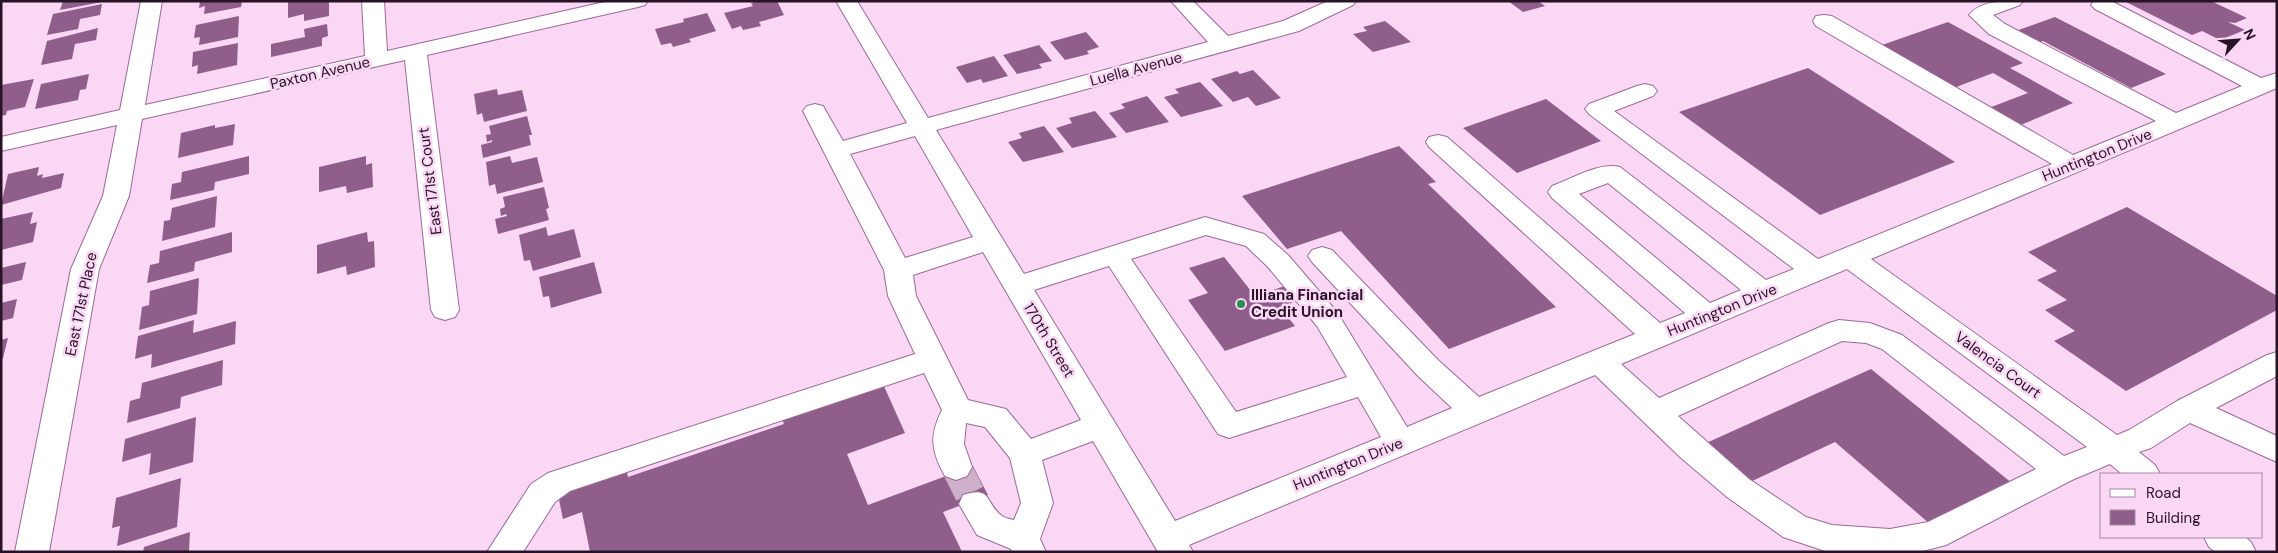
<svg xmlns="http://www.w3.org/2000/svg" width="2278" height="553" font-family="'DM Sans',sans-serif">
	<style>
		.building { fill: #905e8b }
		.lines { fill: none; stroke-linecap: round; stroke-linejoin: round }
		.minor-tunnel { stroke: #cfb0cb; stroke-width: 30; stroke-dasharray: 30 15; stroke-linecap: butt }
		.minor-casing { stroke: #9c6a97; stroke-width: 2 }
		.minor { fill: #fff; fill-rule: evenodd }
		.poi-dot { fill: #249149; stroke: #f9d7f5; stroke-width: 2 }
		.labels { text-anchor: middle; dominant-baseline: central; stroke-width: 5; stroke-linejoin: round; paint-order: stroke }
		.street-label { font-size: 15px; fill: #271325; stroke: #f9d7f5 }
		.poi-label { font-size: 15px; font-weight: bold; fill: #271325; stroke: #f9d7f5; text-anchor: start }
	</style>
	<rect width="100%" height="100%" fill="#f9d7f5"/>
	<path class="building" d="M63,1H102V2L60,10Z
		M200,1H242L241,7L204,14L205,6L199,8Z
		M288,1H329V16L304,21V14L288,18Z
		M758,1H777L784,15L759,22L761,26L743,30L741,26L732,29L724,13L753,6L751,3Z
		M1508,1H1538L1545,6L1523,12Z
		M2124,1H2211L2247,18L2235,23L2228,22L2245,30L2220,40L2202,31L2192,35Z
		M102,4L100,15L80,19L78,29L47,35L53,14Z
		M707,13L716,31L689,39L691,42L673,47L671,43L661,45L655,29L684,22L683,19Z
		M239,16L238,37L199,45L200,37L194,38L196,25Z
		M2055,17L2166,74L2131,88L2043,41L2035,44L2013,32Z
		M1385,21L1411,42L1373,52L1353,34L1367,31L1363,27Z
		M1948,22L2023,63L2010,68L2073,103L2016,127L1986,109L2028,93L1993,73L1951,89L1879,46Z
		M327,24L328,36L322,38V46L271,57V44L305,37L304,29Z
		M98,28L96,40L75,44L72,59L41,65L47,41Z
		M1086,32L1099,47L1087,51L1089,54L1065,60L1050,42Z
		M238,43L237,65L197,74L198,65L192,67L193,52Z
		M1039,45L1052,61L1039,64L1042,68L1017,74L1003,55Z
		M994,56L1008,76L983,83L981,79L967,83L956,67Z
		M1808,68L1955,162L1820,215L1679,112Z
		M1253,70L1281,98L1256,106L1248,97L1233,102L1211,79L1237,71L1240,74Z
		M89,74L86,89L80,90L78,100L35,109L41,84Z
		M34,79L25,107L7,111L6,115L1,116V85Z
		M1200,82L1223,106L1181,117L1164,97L1179,93L1175,89Z
		M497,89L498,95L522,90L527,111L484,122L482,113L477,115L474,94Z
		M1147,96L1169,122L1126,133L1109,113L1125,108L1121,104Z
		M1546,99L1601,141L1517,173L1463,128Z
		M1095,111L1117,137L1072,148L1056,128L1072,123L1069,118Z
		M527,116L532,135H529L531,145L483,158L481,145L492,142V140L487,142L486,135L491,134L489,126Z
		M235,124L233,145L178,158L181,133L215,125V128Z
		M1044,126L1064,152L1023,162L1008,142L1022,138L1019,133Z
		M1399,146L1436,182L1428,184L1556,307L1449,349L1341,231L1287,249L1242,196Z
		M249,156V174L215,182L214,190L170,200L172,184L181,182L182,172Z
		M366,156V165L372,163L373,187L347,193L346,186L319,192V167Z
		M510,156L512,163L537,157L543,182L497,194L495,184L489,186L486,162Z
		M39,167L37,176L43,174L42,178L64,173L61,188L1,205L8,174Z
		M544,187L549,208L546,209L549,220L498,234L495,219L507,216L506,214L501,216L500,209L505,207L503,197Z
		M217,196L215,227L162,241L164,221L170,220L172,208Z
		M2127,207L2277,296V310L2126,391L2054,341L2075,331L2045,310L2067,300L2037,280L2057,271L2028,252Z
		M33,212L30,224L37,222L33,242L1,250V219Z
		M546,227L548,236L574,229L581,257L533,271L530,260L524,261L519,235Z
		M232,232V252L195,262L194,271L147,283L150,265L159,263L160,251Z
		M367,232L368,242L374,241L375,267L347,275L346,266L317,274V245Z
		M1224,257L1255,296L1291,284L1303,299L1280,307L1295,326L1225,351L1188,300L1208,293L1189,268Z
		M26,262L22,280L1,285V268Z
		M594,262L602,293L551,308L549,296L543,297L539,277Z
		M199,278L197,314L139,330L142,307L149,305L150,291Z
		M17,299L13,318L1,321V303Z
		M194,320L193,333L236,321L235,344L151,368L152,354L135,359L138,336Z
		M8,338L3,358L1,359V340Z
		M223,360L222,385L181,397L180,408L127,423L130,401L140,398L142,383Z
		M1871,369L2018,488L1937,530L1835,442L1750,482L1704,444Z
		M883,384L905,433L847,454L868,505L973,466L988,495L943,512L962,552H590L582,512L563,519L558,495L627,472L628,477L784,424L782,419Z
		M196,417L193,462L149,475L151,453L122,462L125,439Z
		M181,478L177,527L117,546L120,526L112,528L116,498Z
		M190,532L189,552H143L144,547Z"/>
	<g class="lines">
		<path class="minor-tunnel" d="M956,467L975,504"/>
		<defs>
			<path id="minor" d="M141,1H162L145,105L365,56L362,1H384L387,51L609,1H648L645,5L638,7L427,55L459,310L455,317L445,320L435,317L431,310L405,60L142,119L129,196L99,269L49,552H15L71,269L103,196L117,125L1,151V137L120,110Z
				M836,1H857L928,118L1208,42L1171,1H1193L1228,36L1283,21L1328,1H1356L1353,5L1299,31L936,130L1024,274L1205,217L1264,234L1288,255L1337,312L1407,427L1452,408L1418,376L1312,262L1308,256L1312,250L1322,247L1332,250L1438,360L1479,397L1635,334L1429,147L1426,142L1429,137L1438,135L1447,137L1660,323L1685,313L1552,198L1548,192L1552,186C1572,179 1599,162 1620,167L1766,280L1794,269L1589,114L1585,109L1589,104L1637,86L1645,84L1653,86L1657,91L1653,96L1614,111L1818,259L2052,164L1816,26L1813,21L1816,16L1824,15L1832,16L2073,155L2156,121L1989,34L1969,15C1981,0 2004,1 2023,1L2020,5L1993,15L2005,24L2176,113L2242,86L2095,9L2091,5L2094,1H2111L2261,78L2277,73V88L1871,259L2117,435L2129,430L2177,401L2267,355L2277,352V376L2216,408L2277,436V462L2190,423L2151,448L2139,452L2155,465L2160,474H2122L2110,464L2072,480L1946,545L1919,552H1828L1783,537L1727,497L1680,457L1595,375L1189,545L1193,552H1158L1093,441L1042,460L1053,503L1040,539L1046,552H1012L1011,549L977,535L959,504L963,495C993,485 985,504 1002,516C1005,518 1010,519 1014,520L1021,503L1010,458L985,427L966,423L964,444L972,467L967,476L956,480L945,476C931,451 929,436 942,410L924,373L570,491L555,502L523,552H487L531,484L548,473L915,354L888,296L884,270L803,111L807,106L815,104L823,106L843,141L907,123ZM915,136L973,237L905,258L850,154ZM1608,183L1741,290L1710,303L1579,194ZM1206,235L1246,246L1268,267L1317,326L1347,377L1236,412L1131,259ZM983,252L1081,420L1031,439L1006,409L968,400L916,296L913,275ZM1109,266L1218,434L1229,438L1358,397L1381,437L1175,521L1034,290ZM1847,269L2087,447L2064,456L1902,335L1870,323L1839,320L1829,323L1659,398L1621,364ZM1842,341L1866,343L1882,349L2036,469L1928,522L1890,529L1832,525L1806,517L1749,479L1678,416Z
				M2204,537H2245L2251,542L2256,552H2215L2209,547Z"/>
		</defs>
		<use href="#minor" class="minor-casing"/>
		<use href="#minor" class="minor"/>
	</g>
	<circle class="poi-dot" cx="1241" cy="304" r="5"/>
	<g class="labels">
		<g class="street-label">
			<text transform="translate(1136 69) rotate(-15)">Luella Avenue</text>
			<text transform="translate(320 73) rotate(-13)">Paxton Avenue</text>
			<text transform="translate(2097 155) rotate(-22)">Huntington Drive</text>
			<text transform="translate(430 181) rotate(-97)">East 171st Court</text>
			<text transform="translate(81 304) rotate(-78)">East 171st Place</text>
			<text transform="translate(1722 310) rotate(-22)">Huntington Drive</text>
			<text transform="translate(1049 340) rotate(59)">170th Street</text>
			<text transform="translate(1998 365) rotate(36)">Valencia Court</text>
			<text transform="translate(1348 464) rotate(-22)">Huntington Drive</text>
		</g>
		<g class="poi-label">
			<text x="1251" y="295">Illiana Financial<tspan x="1251" dy="17">Credit Union</tspan></text>
		</g>
	</g>
	<rect width="2278" height="553" fill="none" stroke="#271325" stroke-width="5"/>
	<rect x="2100" y="473" width="162" height="65" fill="#f9d7f5" stroke="#a589a2"/>
	<rect x="2110" y="489" width="25" height="8" fill="#ffffff" stroke="#a589a2"/>
	<text x="2146" y="498" font-size="15" fill="#271325">Road</text>
	<rect x="2110" y="510" width="25" height="15" fill="#905e8b" stroke="#a589a2"/>
	<text x="2146" y="523" font-size="15" fill="#271325">Building</text>
	<g transform="translate(2238 40) rotate(64)" stroke="#f9d7f5" stroke-width="4" paint-order="stroke">
	<path d="M0-4L9 19L0 12L-9 19Z" fill="#271325"/>
	<text y="-8" font-size="14" font-weight="bold" text-anchor="middle" fill="#271325">N</text>
	</g>
</svg>
